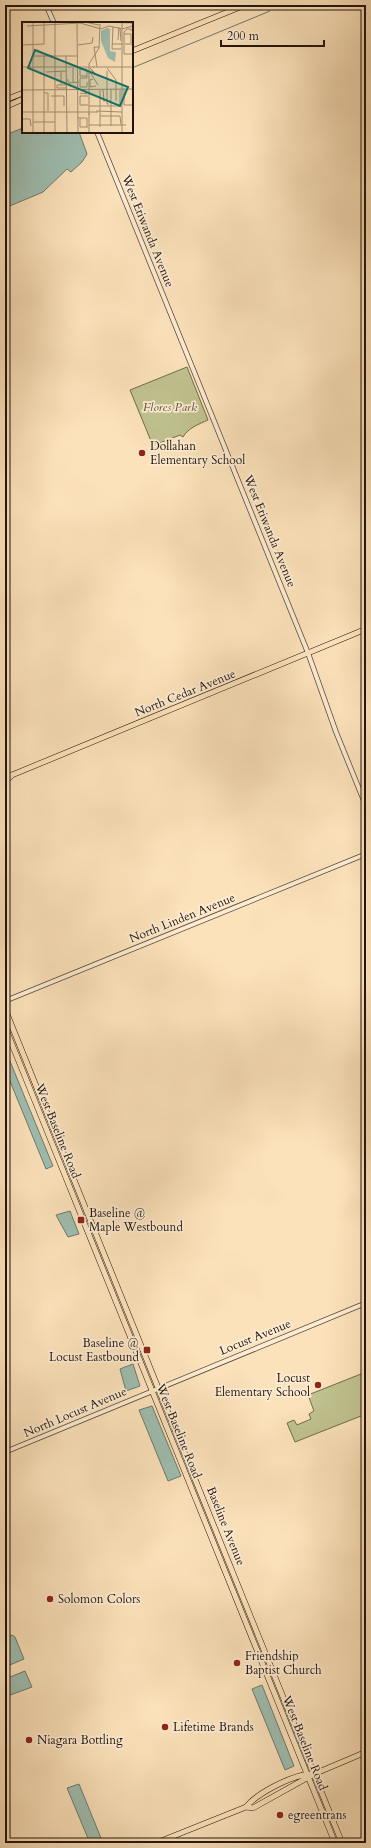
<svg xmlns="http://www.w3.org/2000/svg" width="371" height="1848" font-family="Cardo,serif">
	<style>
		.green { fill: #c0c390; stroke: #706c4e }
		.water { fill: #9fbeb1; stroke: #6d7a6f }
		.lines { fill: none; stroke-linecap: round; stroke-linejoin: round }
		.stream { stroke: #6d7a6f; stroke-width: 1 }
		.minor-casing { stroke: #584838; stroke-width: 5.5 }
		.major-casing { stroke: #21140c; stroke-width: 6 }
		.minor { stroke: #fdecd3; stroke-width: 4 }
		.major { stroke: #fce2bb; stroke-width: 5 }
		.poi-dot { fill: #8f2418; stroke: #fdecd3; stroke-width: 1.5 }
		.labels { text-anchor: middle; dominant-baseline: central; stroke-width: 3.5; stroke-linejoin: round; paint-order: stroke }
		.street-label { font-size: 12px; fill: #21140c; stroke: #fdecd3 }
		.park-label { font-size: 12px; font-style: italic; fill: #59513a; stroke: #fdecd3 }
		.poi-label { font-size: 12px; fill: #21140c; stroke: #fdecd3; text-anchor: start }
		.inset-road { fill: none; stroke: #a49075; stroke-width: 1 }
		.view { fill: #0f766e; fill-opacity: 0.15; stroke: #0f766e; stroke-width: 2 }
		.inset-edge { fill: none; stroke: #21140c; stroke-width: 2 }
	</style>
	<rect width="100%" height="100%" fill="#fce2bb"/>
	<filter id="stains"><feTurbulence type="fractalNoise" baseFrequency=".005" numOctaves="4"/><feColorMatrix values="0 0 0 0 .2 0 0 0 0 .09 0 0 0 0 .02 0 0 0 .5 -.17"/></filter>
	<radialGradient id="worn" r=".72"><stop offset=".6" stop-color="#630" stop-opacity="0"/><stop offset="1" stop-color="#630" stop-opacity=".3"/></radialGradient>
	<path class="green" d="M187,367L208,420C199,424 188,428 183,437L180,435L157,444L151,441L130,390Z
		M366,1372V1414L295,1442L287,1423L294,1420L297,1425L311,1419L309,1414L314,1411L308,1395Z"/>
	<path class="water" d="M23,128V132H79L87,154L82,162L71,172L67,169L43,192L5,208V135Z
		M5,1049L53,1166L46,1169L5,1069Z
		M70,1211L79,1234L68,1237L56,1215Z
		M133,1364L140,1386L126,1391L120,1369Z
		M152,1406L181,1476L168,1481L139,1410Z
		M12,1635L15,1637L24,1659L5,1667V1637Z
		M25,1671L32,1687L5,1697V1679Z
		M262,1685L294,1766L285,1770L252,1689Z
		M79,1784L81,1789L103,1843H90L67,1788Z"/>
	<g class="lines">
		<path class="stream" d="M282,5H284
			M132,68L270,11"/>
		<defs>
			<path id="minor" d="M46,5L54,23
				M97,132L308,653L336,732L366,806
				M5,1001L366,854
				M5,1452L366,1303"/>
			<path id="major" d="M132,51L245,5
				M5,100L23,93
				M5,107L23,99
				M5,775H12L366,629
				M5,782L12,775
				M5,1009L342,1843
				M5,1027L335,1843
				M246,1807L253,1808L314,1774L366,1752
				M156,1843L246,1807C257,1793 291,1776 309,1774"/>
		</defs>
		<use href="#minor" class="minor-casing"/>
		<use href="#major" class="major-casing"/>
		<use href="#minor" class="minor"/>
		<use href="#major" class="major"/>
	</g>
	<g class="poi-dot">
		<circle cx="142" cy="453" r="4"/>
		<rect x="77" y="1216" width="8" height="8" rx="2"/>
		<rect x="143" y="1346" width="8" height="8" rx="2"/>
		<circle cx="318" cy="1385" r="4"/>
		<circle cx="50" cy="1599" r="4"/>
		<circle cx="237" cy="1663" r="4"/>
		<circle cx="165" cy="1727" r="4"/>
		<circle cx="29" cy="1740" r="4"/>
		<circle cx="280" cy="1815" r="4"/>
	</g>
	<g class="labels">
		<g class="street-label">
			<text transform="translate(148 231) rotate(68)">West Etiwanda Avenue</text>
			<text transform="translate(270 531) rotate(68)">West Etiwanda Avenue</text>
			<text transform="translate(185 693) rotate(-22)">North Cedar Avenue</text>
			<text transform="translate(182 918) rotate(-22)">North Linden Avenue</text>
			<text transform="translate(58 1131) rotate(68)">West Baseline Road</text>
			<text transform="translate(255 1337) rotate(-22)">Locust Avenue</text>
			<text transform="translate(75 1412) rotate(-23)">North Locust Avenue</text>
			<text transform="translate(179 1431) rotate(68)">West Baseline Road</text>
			<text transform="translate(226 1526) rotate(68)">Baseline Avenue</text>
			<text transform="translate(305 1743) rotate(68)">West Baseline Road</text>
		</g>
		<g class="park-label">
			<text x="170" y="407">Flores Park</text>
		</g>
		<g class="poi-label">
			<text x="150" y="446">Dollahan<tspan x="150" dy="14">Elementary School</tspan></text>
			<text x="89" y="1213">Baseline @<tspan x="89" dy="14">Maple Westbound</tspan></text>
			<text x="139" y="1343" text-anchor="end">Baseline @<tspan x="139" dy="14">Locust Eastbound</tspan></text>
			<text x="310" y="1378" text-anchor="end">Locust<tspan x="310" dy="14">Elementary School</tspan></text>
			<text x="58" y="1599">Solomon Colors</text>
			<text x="245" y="1656">Friendship<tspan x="245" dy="14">Baptist Church</tspan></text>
			<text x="173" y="1727">Lifetime Brands</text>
			<text x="37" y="1740">Niagara Bottling</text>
			<text x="288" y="1815">egreentrans</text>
		</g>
	</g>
	<g transform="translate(22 22)">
		<rect width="111" height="111" fill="#fce2bb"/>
		<path d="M85,6L88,7V29L94,30L93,40L86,36L79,19V9Z" fill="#9fbeb1"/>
		<path class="inset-road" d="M11,0V111M33,0V111M55,0L56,111M63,0L77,3M74,0L111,1M100,0V111M5,4L58,1L79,7L87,4L100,7L111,4M91,5L90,27H99M98,6L99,19M102,12H109V21M96,18L97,5M102,21V10L105,7H109V9M90,22H111M0,23L22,22V0M56,23L70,21L71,15M102,23V32H111M22,33V111M11,34H55M44,34L45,111M0,45H72M71,45H111M75,45L72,25H77M51,46V60M85,46L94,58V79M85,49V82H87M24,50L44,49M39,50V63M68,50L76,63M73,53L68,46L75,53M65,54H58V47H65V56H58V65H65V60M45,57L47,61L57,60M71,57L68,58V65L74,64M44,66H35V63H44M81,67L82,80M102,67V83H111M0,68L111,67M22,71H26V89M58,71L65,72L62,67M29,74H42V84M66,83H58V74H66M67,84H98V68M74,89L100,90M0,90H76M67,91V111M67,93V42L77,26L78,2M78,94H98L99,103M56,96H65V105M58,96V105H66M0,97H8L9,104M11,100H33M67,103H104M89,104V67M78,105V68"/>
		<path class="view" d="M13,28L106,65L98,84L6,46Z"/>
		<rect width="111" height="111" class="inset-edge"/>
	</g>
	<rect width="371" height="1848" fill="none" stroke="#fce2bb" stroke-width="20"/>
	<rect x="6" y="6" width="359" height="1836" fill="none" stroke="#21140c" stroke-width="2"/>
	<rect x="10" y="10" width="351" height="1828" fill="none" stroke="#21140c"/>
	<path d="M221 40v6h103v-6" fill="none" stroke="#21140c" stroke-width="2"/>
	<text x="227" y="40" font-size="12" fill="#21140c" stroke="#fdecd3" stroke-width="3" paint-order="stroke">200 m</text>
	<rect width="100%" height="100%" filter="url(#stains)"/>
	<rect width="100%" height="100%" fill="url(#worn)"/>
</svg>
